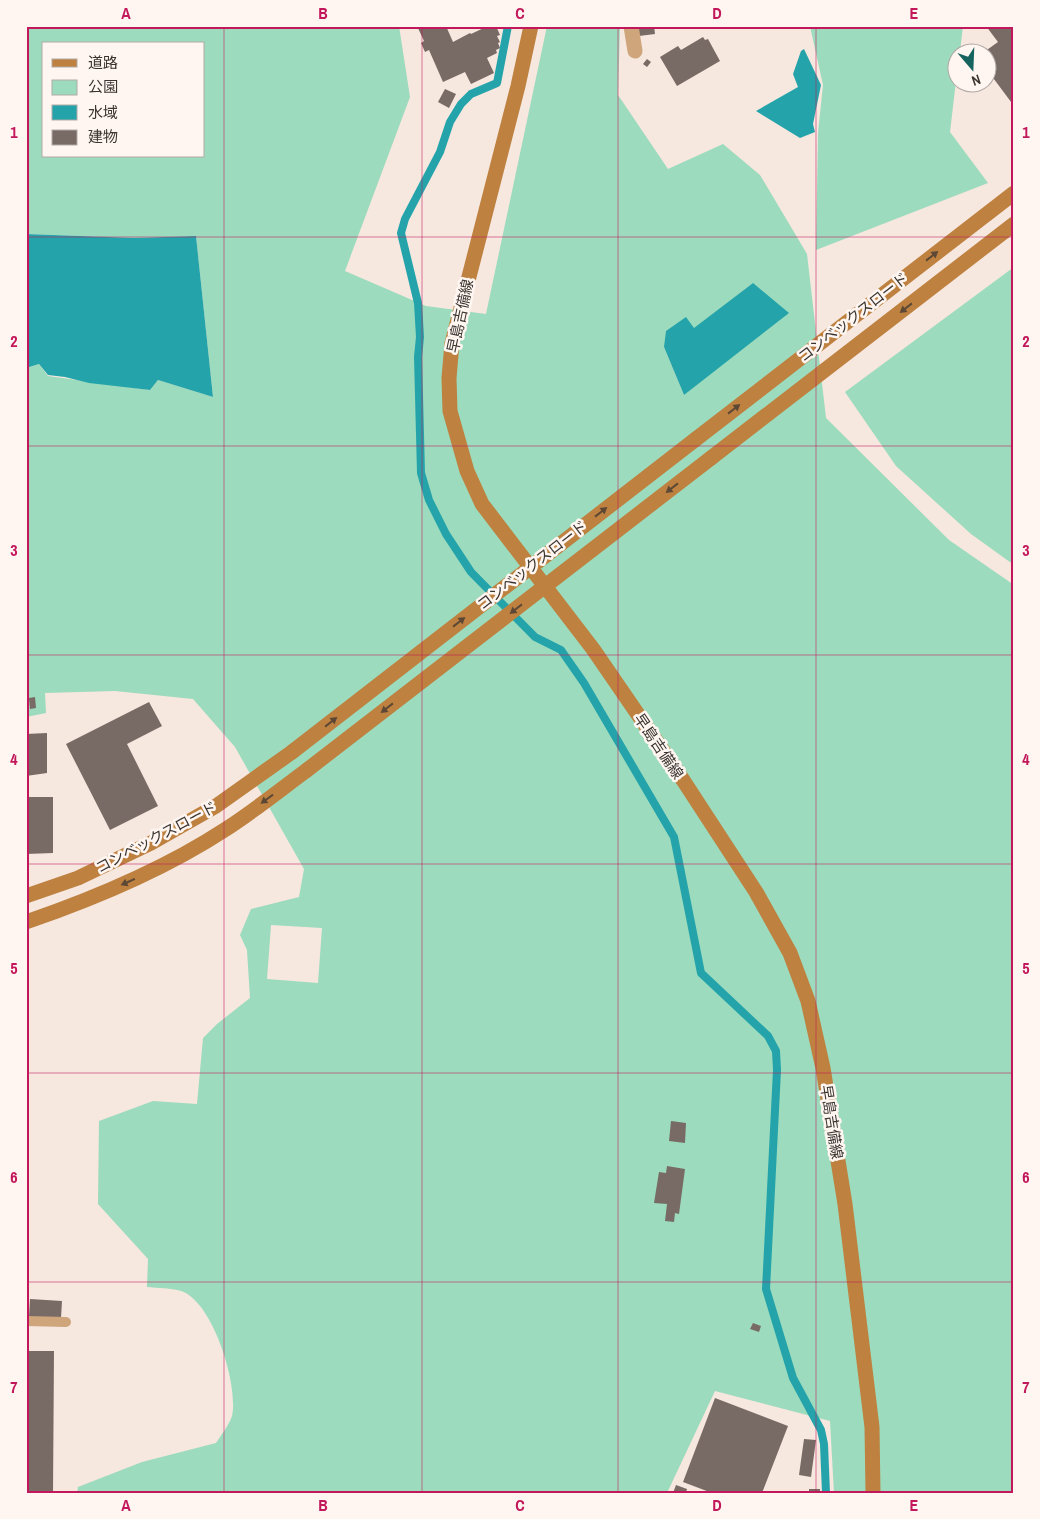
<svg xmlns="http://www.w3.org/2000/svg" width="1040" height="1519" font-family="'Archivo Narrow','Noto Sans JP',sans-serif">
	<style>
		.green { fill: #9cdbbd; fill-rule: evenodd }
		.water { fill: #24a4aa }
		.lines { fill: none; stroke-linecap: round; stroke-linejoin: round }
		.stream { stroke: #24a4aa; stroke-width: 8 }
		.building { fill: #786b65 }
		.lane { stroke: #cfa57c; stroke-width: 10 }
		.street { stroke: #cfa57c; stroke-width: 15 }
		.secondary { stroke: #be813f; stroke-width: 15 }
		.secondary-bridge { stroke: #be813f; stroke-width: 15 }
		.oneway { fill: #5c4835 }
		.grid { fill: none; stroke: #c2185b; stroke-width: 1; stroke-opacity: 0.55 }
		.labels { text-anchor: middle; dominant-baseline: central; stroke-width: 5; stroke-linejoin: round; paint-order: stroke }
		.street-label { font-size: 15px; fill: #3b3532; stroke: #fff6f1 }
		.neatline { fill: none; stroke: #c2185b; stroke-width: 2 }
		.grid-label { font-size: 16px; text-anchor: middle; font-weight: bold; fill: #c2185b }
	</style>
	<rect width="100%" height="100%" fill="#f6e7df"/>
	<path class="green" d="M26,26H399L410,97L345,271L426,306L486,314L547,26H620L618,95L668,169L723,144L760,175L807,254L826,418L949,540L1014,585V1493H834L830,1421L715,1391L667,1493H77L78,1487L142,1462L216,1443C221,1435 229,1425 232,1416C239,1386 213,1301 181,1291C171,1288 158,1288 147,1287L148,1259L98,1204L99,1121L153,1101L197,1104L203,1038L217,1024L250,998L247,950L240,935L251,909L299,897L304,869L235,747L193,699L115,691L45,693L46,713L26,717V368L39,364L48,376L150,390L158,380L213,397L196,236L134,238L26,234ZM44,44H204V156H44ZM753,283L684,395L664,347L694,329ZM271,925L322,928L318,983L267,979Z
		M810,26H963L960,52H958L957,72L950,132L988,183L816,250L818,133L823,85Z
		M1014,267V565L971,534L896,466L845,392Z"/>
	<path class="water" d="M804,49L821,85L813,124L815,132L800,138L756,111L798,87L793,74L801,51Z
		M26,234L134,238L196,236L213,397L158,380L150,390L89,383L65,377L48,375L39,364L26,368Z
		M753,283L789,313L684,395L664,347L666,331L686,317L694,328Z"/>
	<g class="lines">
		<path class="stream" d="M508,26L497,83L471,94L461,104L450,122L440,152L405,219L401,233L418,303L420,337L418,357L421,473L429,500L446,534L471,572L535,637L561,650L584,683L674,837L701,973L768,1036L776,1051L777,1070L766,1289L793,1378L821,1430L824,1444L826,1493"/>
	</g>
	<path class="building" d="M417,26H446L453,42L470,33L471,34L488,26H496L500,35L497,36L500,42L498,43L500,48L496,50L497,53L487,58L494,73L471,84L465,72L443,82L429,50L425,52L421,43L424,41Z
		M637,26H654L655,34L639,36Z
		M986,26H1014V106L988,71V52H984L998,42Z
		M703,37L705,40L708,39L720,61L677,86L660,57L678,46L681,50Z
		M647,59L651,62L647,67L643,64Z
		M445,89L456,94L449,108L438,102Z
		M35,697L36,708L30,709L29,698Z
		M149,702L162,726L127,744L158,806L110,830L66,744Z
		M47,733V773L26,776V734Z
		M26,797H53V853L26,854Z
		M671,1121L686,1123L685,1143L669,1141Z
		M667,1166L685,1169L679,1214L675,1213L674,1222L665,1221L667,1204L654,1203L659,1172L666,1173Z
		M30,1299L62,1301L61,1318L29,1317Z
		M753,1323L761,1326L759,1332L750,1329Z
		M26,1351H54L53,1493H26Z
		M715,1398L788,1426L762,1493H712L683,1482Z
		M804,1439L816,1440L811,1477L799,1475Z
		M676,1485L687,1489L686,1493H673Z
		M809,1489H820V1493H809Z"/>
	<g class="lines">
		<path class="lane" d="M26,1321L66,1322"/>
		<path class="street" d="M631,26L635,51"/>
		<path class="secondary" d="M531,26L518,86L452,343L449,378L450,411L467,471L482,504L593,649L683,780L756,892L790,953L808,1001L823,1068L845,1204L872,1427L873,1493
			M696,439L1014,193
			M711,458L1014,224
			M26,896L78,878L151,843L216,806L292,752
			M26,922C96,898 165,869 226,829C254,811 280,790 307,770"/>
		<path class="secondary-bridge" d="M292,752L696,439
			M307,770L711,458"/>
	</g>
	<defs><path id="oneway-solid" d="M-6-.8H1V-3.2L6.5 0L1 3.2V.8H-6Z" transform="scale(1.25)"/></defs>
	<g class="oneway">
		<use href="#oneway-solid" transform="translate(932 256) rotate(-38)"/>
		<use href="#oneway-solid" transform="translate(906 308) rotate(142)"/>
		<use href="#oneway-solid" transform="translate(734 409) rotate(-38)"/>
		<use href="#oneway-solid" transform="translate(672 488) rotate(142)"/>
		<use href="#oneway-solid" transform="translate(601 512) rotate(-38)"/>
		<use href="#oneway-solid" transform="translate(516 609) rotate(142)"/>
		<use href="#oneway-solid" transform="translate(459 622) rotate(-38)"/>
		<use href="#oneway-solid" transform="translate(387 708) rotate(142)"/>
		<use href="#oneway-solid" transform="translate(331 722) rotate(-38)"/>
		<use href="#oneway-solid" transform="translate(267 799) rotate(144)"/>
		<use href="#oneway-solid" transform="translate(128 882) rotate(156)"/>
	</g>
	<path class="grid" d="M224,26V1493M422,26V1493M618,26V1493M816,26V1493M26,237H1014M26,446H1014M26,655H1014M26,864H1014M26,1073H1014M26,1282H1014"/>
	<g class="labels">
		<g class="street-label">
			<text transform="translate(460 316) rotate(-78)">早島吉備線</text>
			<text transform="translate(853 317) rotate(-38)">コンベックスロード</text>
			<text transform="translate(532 565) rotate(-38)">コンベックスロード</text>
			<text transform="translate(659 746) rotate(56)">早島吉備線</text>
			<text transform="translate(156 837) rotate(-28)">コンベックスロード</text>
			<text transform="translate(832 1122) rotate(81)">早島吉備線</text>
		</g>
	</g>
	<rect width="1040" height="1519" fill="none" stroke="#fff6f1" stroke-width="55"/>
	<rect x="42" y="42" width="162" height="115" fill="#fff6f1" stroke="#b1a9a5"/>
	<rect x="52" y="59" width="25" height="8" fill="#be813f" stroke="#b1a9a5"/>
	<text x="88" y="68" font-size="15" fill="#3b3532">道路</text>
	<rect x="52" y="80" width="25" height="15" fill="#9cdbbd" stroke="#b1a9a5"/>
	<text x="88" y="92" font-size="15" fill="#3b3532">公園</text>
	<rect x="52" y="105" width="25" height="15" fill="#24a4aa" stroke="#b1a9a5"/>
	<text x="88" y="118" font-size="15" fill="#3b3532">水域</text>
	<rect x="52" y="130" width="25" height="15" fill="#786b65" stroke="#b1a9a5"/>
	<text x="88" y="142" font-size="15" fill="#3b3532">建物</text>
	<g transform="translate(972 68) rotate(161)"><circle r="24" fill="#fff6f1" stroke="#b1a9a5"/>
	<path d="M0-4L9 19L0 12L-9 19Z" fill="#17645e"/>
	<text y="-8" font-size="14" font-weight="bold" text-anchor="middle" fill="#3b3532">N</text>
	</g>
	<rect x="28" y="28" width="984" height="1464" class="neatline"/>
	<g class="grid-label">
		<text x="126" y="19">A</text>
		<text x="323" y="19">B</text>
		<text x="520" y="19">C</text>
		<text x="717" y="19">D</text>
		<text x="914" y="19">E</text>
		<text x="14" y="138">1</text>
		<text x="1026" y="138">1</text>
		<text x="14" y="347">2</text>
		<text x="1026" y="347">2</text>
		<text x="14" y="556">3</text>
		<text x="1026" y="556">3</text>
		<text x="14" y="765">4</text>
		<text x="1026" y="765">4</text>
		<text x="14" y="974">5</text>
		<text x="1026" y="974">5</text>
		<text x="14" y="1183">6</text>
		<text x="1026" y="1183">6</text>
		<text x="14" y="1393">7</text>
		<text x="1026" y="1393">7</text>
		<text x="126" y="1511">A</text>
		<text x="323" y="1511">B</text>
		<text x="520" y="1511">C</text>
		<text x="717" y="1511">D</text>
		<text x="914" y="1511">E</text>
	</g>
</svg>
